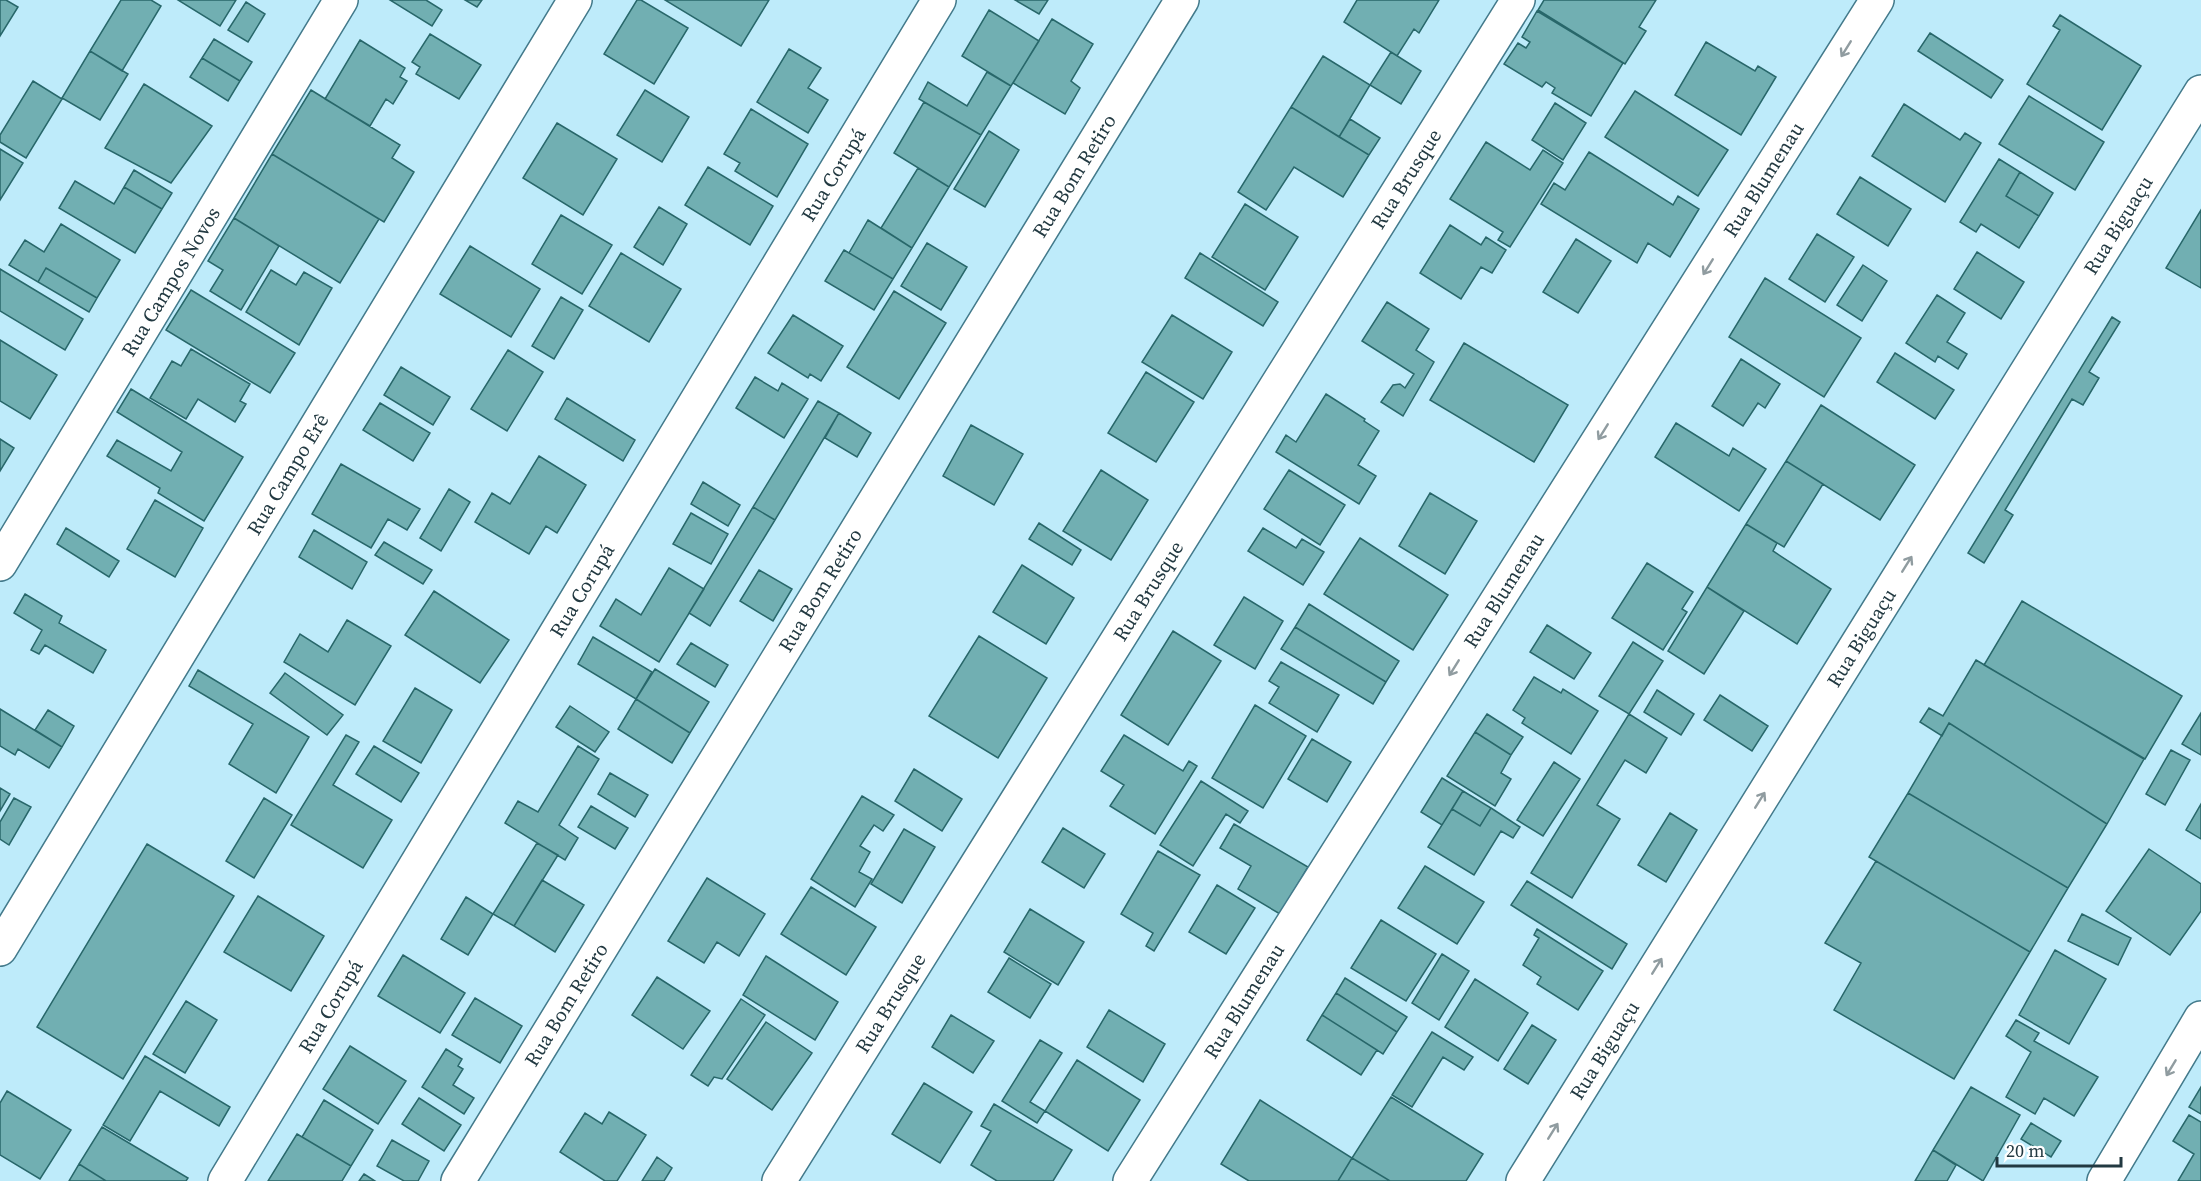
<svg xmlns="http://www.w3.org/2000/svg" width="2201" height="1181" font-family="'Source Serif 4',serif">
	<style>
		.building { fill: #71afb2; stroke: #28676a; stroke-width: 1.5 }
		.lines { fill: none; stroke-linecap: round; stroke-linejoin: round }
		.minor-casing { stroke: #437a8b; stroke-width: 36 }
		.tertiary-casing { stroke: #437a8b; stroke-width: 36 }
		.minor { stroke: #fff; stroke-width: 33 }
		.tertiary { stroke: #fff; stroke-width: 33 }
		.oneway { stroke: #909ca0 }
		.labels { text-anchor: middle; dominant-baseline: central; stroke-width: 4.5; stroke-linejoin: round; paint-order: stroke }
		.street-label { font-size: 20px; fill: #223941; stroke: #fff }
	</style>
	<rect width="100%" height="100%" fill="#beebfa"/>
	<path class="building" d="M0,0H6L18,7L0,36Z
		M121,0H151L161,6L122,71L90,51Z
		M178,0H236L220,26Z
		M390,0H426L442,10L432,26Z
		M465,0H482L477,7Z
		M637,0H641L688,28L654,84L604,54Z
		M665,0H769L741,46Z
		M1015,0H1048L1039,14Z
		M1357,0H1439L1419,33L1414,29L1397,56L1344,22Z
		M1544,0H1656L1639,27L1646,31L1625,64L1538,10Z
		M246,2L265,14L248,42L228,30Z
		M989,10L1039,41L1011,86L962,56Z
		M1537,11L1623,63L1591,116L1552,93L1555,88L1546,82L1542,87L1504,64L1518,43L1526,48L1530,42L1522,37Z
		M2060,15L2141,66L2102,130L2027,84L2060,30L2053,26Z
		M1052,19L1093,44L1071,81L1080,88L1065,114L1013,83Z
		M1930,33L2003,80L1991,98L1918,51Z
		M430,34L481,65L459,99L416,74L420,67L412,62Z
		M214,39L252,62L240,81L202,58Z
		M360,40L405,68L400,77L407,81L393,104L386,99L370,126L325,99Z
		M1706,42L1755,71L1758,66L1776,77L1741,135L1675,95Z
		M789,49L821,68L808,88L828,100L808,133L757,102Z
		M90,51L128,74L100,120L62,98Z
		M1391,52L1421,71L1401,104L1370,85Z
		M1323,56L1370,85L1339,137L1291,107Z
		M202,58L240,81L228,101L190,77Z
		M987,72L1011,86L981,135L919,99L928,82L967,106Z
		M33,81L62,99L26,158L0,142V135Z
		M144,84L212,126L171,183L105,148Z
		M311,90L400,145L392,158L414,172L384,222L272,154Z
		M645,90L689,117L662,162L617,135Z
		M1635,91L1728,150L1698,196L1605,137Z
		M2029,96L2104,142L2075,190L1999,144Z
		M924,102L981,135L949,187L894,153Z
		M1555,103L1586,123L1563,160L1532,140Z
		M1904,104L1960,140L1965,133L1981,143L1945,202L1872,156Z
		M1291,107L1369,155L1343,197L1294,167L1266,210L1238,192Z
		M751,109L808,144L777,197L735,171L740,163L724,154Z
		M1350,119L1380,138L1369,155L1339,137Z
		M557,123L617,159L583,215L523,178Z
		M989,131L1019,150L985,207L954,189Z
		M1486,142L1530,170L1543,150L1563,163L1510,247L1498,240L1503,232L1450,199Z
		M0,149L23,163L0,200Z
		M1589,152L1673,205L1678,196L1699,209L1670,257L1648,243L1637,263L1541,204L1554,183L1565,190Z
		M272,154L379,219L340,283L234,218Z
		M1999,159L2020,172L2006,196L2039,216L2019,248L1981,224L1976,232L1960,222Z
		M708,167L773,206L750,245L685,205Z
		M918,168L949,187L912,248L881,228Z
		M134,170L172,193L162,209L124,187Z
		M2020,172L2053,193L2039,216L2006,196Z
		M1860,177L1911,209L1888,246L1837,214Z
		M75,181L114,204L124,187L162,209L135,253L59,208Z
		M1245,204L1298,237L1265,290L1212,257Z
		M659,207L687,224L663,265L634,247Z
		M2201,210V288L2166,268Z
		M561,215L612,245L582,294L532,264Z
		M234,218L279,246L241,310L210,291L223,270L208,261Z
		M868,220L912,248L893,279L849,253Z
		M61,224L120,260L97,298L46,268L38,282L9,265L25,240L44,252Z
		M1450,225L1481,245L1486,237L1506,250L1492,273L1481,267L1461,299L1420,273Z
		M1817,234L1854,257L1825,302L1789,279Z
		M1576,239L1611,261L1578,313L1543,292Z
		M927,243L967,267L941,310L901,286Z
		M470,246L540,289L511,337L440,294Z
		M844,250L893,279L874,310L825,281Z
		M1977,252L2024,282L2001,319L1954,289Z
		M621,253L681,289L649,342L589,306Z
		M1200,253L1278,302L1263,326L1185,278Z
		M1863,265L1887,281L1862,321L1837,305Z
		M46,268L97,298L89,312L38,282Z
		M0,269L83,319L65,350L0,311Z
		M271,270L296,285L304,272L332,288L299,345L246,312Z
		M1765,278L1861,338L1824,397L1729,337Z
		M191,290L295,353L270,393L166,330Z
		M894,291L946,323L899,399L847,367Z
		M1937,295L1965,313L1947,342L1967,354L1958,369L1938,356L1935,362L1906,343Z
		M561,297L583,310L554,359L532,346Z
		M1387,302L1429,329L1416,350L1434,362L1403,416L1381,402L1393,385L1400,384L1405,388L1414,374L1362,341Z
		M793,315L843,346L821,381L810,374L808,378L768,353Z
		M1172,315L1232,352L1203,399L1142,362Z
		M2112,317L2120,322L2089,372L2099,378L2083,405L2072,399L2005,510L2013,515L1984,563L1968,553Z
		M0,340L57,375L30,419L0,401Z
		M1464,343L1568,405L1534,462L1430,400Z
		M191,349L250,384L240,401L246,404L235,422L198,399L186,419L150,398L172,361L181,366Z
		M508,350L543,372L507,431L471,409Z
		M1895,353L1954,390L1935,419L1877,382Z
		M1741,359L1780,384L1765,408L1758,403L1743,426L1712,406Z
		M401,367L450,397L433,425L384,395Z
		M1146,372L1194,402L1156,462L1108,433Z
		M755,377L778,391L782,383L808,399L784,438L736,408Z
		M131,389L243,457L204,521L158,493L160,488L107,456L117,440L171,471L182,452L117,412Z
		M1326,394L1365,419L1364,421L1379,431L1358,465L1376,476L1359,504L1276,452L1286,435L1296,442Z
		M567,398L635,440L623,461L555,419Z
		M818,401L839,413L775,520L753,507Z
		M380,403L430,433L413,461L363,430Z
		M1821,405L1915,465L1880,520L1786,461Z
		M839,413L871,433L857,457L825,438Z
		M1676,423L1729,456L1733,448L1766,469L1739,511L1655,457Z
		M971,425L1023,454L994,505L943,476Z
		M0,439L14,448L0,471Z
		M539,456L586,485L557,533L546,526L529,554L475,522L492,493L510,504Z
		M1786,461L1823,484L1784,547L1746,524Z
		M341,464L420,509L407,530L388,519L371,548L312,514Z
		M1101,470L1148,500L1111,560L1063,531Z
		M1289,470L1345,505L1320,545L1264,509Z
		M703,482L740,505L728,526L691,504Z
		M449,489L470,502L441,551L420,538Z
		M1430,493L1477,521L1445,574L1399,546Z
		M155,500L203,528L175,577L127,549Z
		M753,507L775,520L710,626L689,613Z
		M691,513L728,534L711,564L673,544Z
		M1039,523L1081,550L1072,565L1029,539Z
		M1746,524L1777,543L1773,551L1831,589L1797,644L1707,587Z
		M66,528L119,561L109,577L57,544Z
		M1263,528L1296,548L1302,539L1324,552L1303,585L1248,551Z
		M314,530L367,562L352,589L299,557Z
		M1360,538L1448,595L1413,650L1324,594Z
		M384,542L432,570L423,584L375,555Z
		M1647,563L1693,592L1682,609L1687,612L1663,650L1612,618Z
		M1022,565L1074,598L1046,644L993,612Z
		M669,568L704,589L659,662L600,626L616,599L641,615Z
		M759,570L792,589L773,621L740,601Z
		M1707,587L1744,611L1704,674L1668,651Z
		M434,591L509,640L480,683L405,635Z
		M25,594L62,616L59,623L106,650L93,673L45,645L39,654L31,650L42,630L14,613Z
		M1244,597L1283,621L1255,669L1214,645Z
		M2022,601L2182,696L2145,759L1984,665Z
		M1309,604L1399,661L1386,682L1295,627Z
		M347,620L391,646L355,705L284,662L300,634L328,652Z
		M1547,625L1591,653L1574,679L1530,652Z
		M1295,627L1386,682L1373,704L1281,649Z
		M1173,631L1221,661L1168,745L1121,715Z
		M979,636L1047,678L998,758L929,716Z
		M593,637L652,672L636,699L578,664Z
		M1633,642L1663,661L1629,714L1599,696Z
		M691,643L728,665L715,687L677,664Z
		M1976,660L2144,759L2107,824L1949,723L1942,736L1920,722L1929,708L1943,716Z
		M1281,662L1339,695L1317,732L1269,703L1279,687L1269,681Z
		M655,669L709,702L690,733L636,699Z
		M198,670L309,737L276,793L229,764L253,724L189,686Z
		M285,673L343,715L327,735L270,693Z
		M1534,677L1561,693L1563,689L1598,711L1571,754L1522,723L1525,718L1513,710Z
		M415,688L452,710L421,763L383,741Z
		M1657,690L1694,714L1681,735L1644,712Z
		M1720,695L1768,726L1752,751L1704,720Z
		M636,699L690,733L672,763L618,729Z
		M1255,705L1306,736L1263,808L1212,778Z
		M570,706L609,732L595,752L556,727Z
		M0,709L62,747L49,768L18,749L15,755L0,746Z
		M48,710L74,726L62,747L35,730Z
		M2201,713V755L2182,744Z
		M1487,714L1523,737L1511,755L1475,732Z
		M1629,714L1667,738L1646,773L1625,760L1597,805L1620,819L1572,898L1531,873Z
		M1949,723L2107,824L2068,888L1908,793Z
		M1475,732L1511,755L1501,773L1511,779L1495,806L1447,776Z
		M346,735L359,742L333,785L392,820L363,868L291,825Z
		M1124,735L1183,771L1189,761L1197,766L1155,834L1110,806L1124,785L1101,771Z
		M1312,739L1351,762L1327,802L1288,779Z
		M374,746L419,773L401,802L356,774Z
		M578,746L599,759L559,825L578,838L565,860L505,823L518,801L538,812Z
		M2171,750L2190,760L2165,805L2146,794Z
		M1554,762L1580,779L1543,836L1517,820Z
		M914,769L962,799L942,831L895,801Z
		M610,773L648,795L635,817L598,794Z
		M1442,778L1463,791L1442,825L1421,812Z
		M1201,781L1248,811L1240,823L1226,814L1193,866L1160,845Z
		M0,788L10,794L0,811Z
		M1463,791L1491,808L1480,826L1452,809Z
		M1908,793L2068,888L2030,952L1869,857Z
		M862,796L894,815L883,831L874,825L860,846L870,852L859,872L872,879L855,907L811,879Z
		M14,798L31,807L9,845L0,839V822Z
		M264,798L292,815L254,878L226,861Z
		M2201,804V839L2186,830Z
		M591,806L628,828L615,849L578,827Z
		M1491,808L1520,827L1513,838L1501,831L1474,875L1428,847L1452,809L1480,826Z
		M1670,813L1697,830L1666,882L1638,865Z
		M1234,824L1308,867L1280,914L1238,889L1251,866L1220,848Z
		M1063,828L1105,854L1084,888L1042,862Z
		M904,829L935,847L902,903L871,884Z
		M537,843L558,855L514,926L493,914Z
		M147,844L234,896L123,1079L37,1027Z
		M2149,849L2201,884V911L2170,955L2106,911Z
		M1158,851L1200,875L1154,951L1146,946L1153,933L1121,914Z
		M1876,861L2030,952L1954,1079L1834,1010L1861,963L1825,943Z
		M1425,866L1484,902L1457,944L1398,908Z
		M707,878L765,914L739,956L717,942L704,963L668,941Z
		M542,880L584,905L555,952L514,926Z
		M1527,881L1627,944L1612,969L1511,905Z
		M1217,885L1255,908L1226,954L1189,932Z
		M811,887L876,927L846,975L781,934Z
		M258,896L324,936L291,991L224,952Z
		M466,897L493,914L468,955L441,939Z
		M1030,909L1084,942L1058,985L1004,952Z
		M2082,914L2131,938L2118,965L2068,941Z
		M1381,920L1436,954L1406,1001L1351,968Z
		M1537,929L1603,971L1578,1010L1537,984L1541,977L1523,965L1539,938L1534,935Z
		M2055,950L2106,979L2069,1044L2019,1015Z
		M1442,954L1469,971L1439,1020L1412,1003Z
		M403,955L465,993L440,1033L378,996Z
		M766,956L838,1002L815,1040L743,995Z
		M1009,958L1051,984L1030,1018L988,992Z
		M657,977L710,1011L683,1049L632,1015Z
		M1345,978L1407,1017L1397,1032L1336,993Z
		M1475,979L1528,1013L1498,1061L1445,1027Z
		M1336,993L1397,1032L1383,1054L1322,1015Z
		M475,998L522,1026L500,1063L452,1035Z
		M741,999L765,1015L722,1079L714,1077L708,1086L691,1075Z
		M186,1001L217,1020L185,1073L153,1054Z
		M1109,1010L1165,1044L1143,1082L1087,1047Z
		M951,1015L994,1041L973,1073L932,1047Z
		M1322,1015L1377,1050L1361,1075L1307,1040Z
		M2016,1020L2039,1033L2034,1041L2098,1077L2074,1116L2044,1098L2035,1114L2006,1097L2031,1052L2006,1036Z
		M766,1022L812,1053L772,1110L727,1079Z
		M1532,1025L1556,1040L1528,1084L1504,1069Z
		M1432,1032L1473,1057L1464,1070L1443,1057L1412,1107L1392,1095Z
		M1040,1040L1062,1053L1030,1102L1045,1111L1037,1123L1002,1101Z
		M350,1046L406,1081L378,1124L323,1089Z
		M446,1049L462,1059L458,1066L463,1069L453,1085L474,1098L464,1114L422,1087Z
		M145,1056L230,1107L219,1126L160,1091L130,1141L103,1125Z
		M1077,1060L1140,1100L1108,1151L1045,1111Z
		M924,1083L972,1112L940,1163L892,1134Z
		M1971,1087L2020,1115L1983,1181L1933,1150Z
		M2201,1087V1114L2189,1107Z
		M7,1091L71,1130L40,1179L0,1155V1103Z
		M1391,1097L1483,1154L1466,1181H1390L1352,1158Z
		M419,1098L461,1125L444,1151L402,1124Z
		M324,1100L373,1130L351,1166L302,1137Z
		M1260,1100L1352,1158L1338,1181H1249L1221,1164Z
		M994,1104L1072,1150L1053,1181H997L971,1165L991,1131L981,1126Z
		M609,1112L646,1135L617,1181H605L560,1152L585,1113L602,1124Z
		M2189,1115L2201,1122V1181H2178L2194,1154L2173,1141Z
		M2031,1123L2061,1141L2051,1157L2021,1139Z
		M102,1127L188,1178L186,1181H106L79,1164Z
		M297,1134L351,1166L342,1181H268Z
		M392,1140L429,1161L418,1181H404L377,1166Z
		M1933,1150L1956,1165L1947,1181H1915Z
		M657,1157L672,1168L664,1181H642Z
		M1352,1158L1390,1181H1338Z
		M79,1164L106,1181H69Z
		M364,1174L375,1181H359Z"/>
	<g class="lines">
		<defs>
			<g id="minor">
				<path id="s1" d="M0,564L341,0"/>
				<path id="s2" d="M458,1181L1182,0"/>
				<path id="s3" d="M779,1181L1518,0"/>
				<path d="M2104,1181L2201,1018"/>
			</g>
			<g id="tertiary">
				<path id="s4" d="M0,949L575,0"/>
				<path id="s5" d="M225,1181L939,0"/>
				<path id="s6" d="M1130,1181L1877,0"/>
				<path id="s7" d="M1523,1181L2201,92"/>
			</g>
		</defs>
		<use href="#minor" class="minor-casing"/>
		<use href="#tertiary" class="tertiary-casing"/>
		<use href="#minor" class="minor"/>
		<use href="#tertiary" class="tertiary"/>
	</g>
	<defs><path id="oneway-shaft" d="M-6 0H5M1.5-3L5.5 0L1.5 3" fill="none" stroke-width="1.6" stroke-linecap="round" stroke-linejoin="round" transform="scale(1.5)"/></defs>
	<g class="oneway">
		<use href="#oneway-shaft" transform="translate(1846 49) rotate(122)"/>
		<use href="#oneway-shaft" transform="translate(1708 267) rotate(122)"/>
		<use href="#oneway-shaft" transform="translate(1603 432) rotate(122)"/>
		<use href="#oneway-shaft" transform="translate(1907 564) rotate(-58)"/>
		<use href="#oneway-shaft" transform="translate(1454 668) rotate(122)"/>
		<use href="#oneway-shaft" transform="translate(1760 800) rotate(-58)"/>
		<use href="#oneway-shaft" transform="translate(1657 966) rotate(-58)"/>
		<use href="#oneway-shaft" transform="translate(2171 1068) rotate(121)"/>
		<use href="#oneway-shaft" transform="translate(1553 1131) rotate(-58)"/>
	</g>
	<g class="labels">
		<g class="street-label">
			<text stroke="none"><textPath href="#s5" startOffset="1176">Rua Corupá</textPath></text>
			<text stroke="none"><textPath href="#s2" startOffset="1179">Rua Bom Retiro</textPath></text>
			<text stroke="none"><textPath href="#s3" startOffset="1182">Rua Brusque</textPath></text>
			<text stroke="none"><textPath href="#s6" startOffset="1185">Rua Blumenau</textPath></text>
			<text stroke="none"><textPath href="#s7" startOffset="1126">Rua Biguaçu</textPath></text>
			<text stroke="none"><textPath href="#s1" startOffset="330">Rua Campos Novos</textPath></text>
			<text stroke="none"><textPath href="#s4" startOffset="555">Rua Campo Erê</textPath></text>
			<text stroke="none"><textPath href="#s6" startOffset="699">Rua Blumenau</textPath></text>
			<text stroke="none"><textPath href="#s5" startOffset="690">Rua Corupá</textPath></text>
			<text stroke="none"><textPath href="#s2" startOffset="693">Rua Bom Retiro</textPath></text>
			<text stroke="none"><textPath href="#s3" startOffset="696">Rua Brusque</textPath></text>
			<text stroke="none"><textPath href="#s7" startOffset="640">Rua Biguaçu</textPath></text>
			<text stroke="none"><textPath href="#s6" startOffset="213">Rua Blumenau</textPath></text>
			<text stroke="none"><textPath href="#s3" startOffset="210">Rua Brusque</textPath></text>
			<text stroke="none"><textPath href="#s2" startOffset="207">Rua Bom Retiro</textPath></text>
			<text stroke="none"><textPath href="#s5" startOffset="204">Rua Corupá</textPath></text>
			<text stroke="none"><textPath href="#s7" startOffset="154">Rua Biguaçu</textPath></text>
		</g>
	</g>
	<path d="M1997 1157v9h124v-9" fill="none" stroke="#223941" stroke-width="3"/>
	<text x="2006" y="1157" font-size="18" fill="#223941" stroke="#ffffff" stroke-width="4.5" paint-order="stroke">20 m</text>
</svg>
